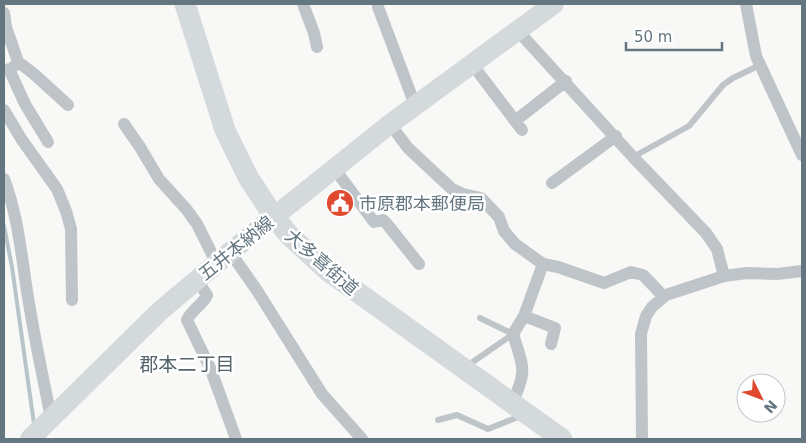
<svg xmlns="http://www.w3.org/2000/svg" width="806" height="443" font-family="'DejaVu Sans','Noto Sans JP',sans-serif">
	<style>
		.lines { fill: none; stroke-linecap: round; stroke-linejoin: round }
		.stream { stroke: #b7c5c8; stroke-width: 4 }
		.service { stroke: #bfc4c8; stroke-width: 6 }
		.minor { stroke: #bfc4c8; stroke-width: 12 }
		.primary { stroke: #d4d9dc; stroke-width: 20 }
		.trunk { stroke: #d4d9dc; stroke-width: 21 }
		.labels { text-anchor: middle; dominant-baseline: central; stroke-width: 5; stroke-linejoin: round; paint-order: stroke }
		.poi-label { font-size: 18px; fill: #647680; stroke: #fff; text-anchor: start }
		.street-label { font-size: 18px; fill: #647680; stroke: #fff }
		.neighbourhood-label { font-size: 19px; fill: #56646b; stroke: #fff }
	</style>
	<rect width="100%" height="100%" fill="#f8f8f6"/>
	<g class="lines">
		<path class="stream" d="M4,226L12,267L34,424"/>
		<path class="service" d="M633,157L689,126L723,85L733,78L760,65
			M467,366L513,334L480,318
			M438,420L457,415L488,429L521,416"/>
		<path class="minor" d="M303,4L314,33L317,47
			M746,4L756,56L802,155
			M378,7L415,105
			M4,13L6,27L17,59V64L13,67
			M518,31L633,157L706,233L717,249L724,276
			M17,61L34,74L68,105
			M472,64L522,130
			M9,69L25,104L48,142
			M4,110L22,140L57,189L66,211L71,229L72,300
			M515,121L566,81
			M124,124L140,147L159,179L187,210L197,224L217,264
			M390,124L408,148L452,189L463,194L481,198L499,217L504,231L515,244L543,264L558,267L604,283L631,272L643,275L664,297
			M334,168L374,222L383,220L387,224L419,264
			M4,179C20,221 22,266 30,309C36,346 44,382 51,418
			M552,183L616,136
			M230,252L256,289L322,394L362,439
			M197,280L207,295C203,305 192,309 187,320L211,370L236,439
			M524,316L555,328L551,344
			M512,403C528,370 523,367 513,334L524,316L543,264
			M642,439L641,334L646,316L652,307L666,295L724,276L747,273L777,274L802,271"/>
		<path class="primary" d="M30,439L160,311L230,252L390,124L554,4"/>
		<path class="trunk" d="M185,4L225,130L248,177L274,217L290,236L328,271L562,439"/>
	</g>
	<defs>
		<symbol id="civic-disc" viewBox="-11 -11 22 22"><circle r="9.5" fill="#df492f" stroke="#fff"/><path d="M-.6-6.5H3V-4.5H.6V-3L4-1V1h2V6H-6V1h2V-1L-.6-3ZM-1.2 2.5V6h2.4V2.5Z" fill="#fff"/></symbol>
	</defs>
	<g fill-rule="evenodd">
		<use href="#civic-disc" x="324" y="187" width="32" height="32"/>
	</g>
	<g class="labels">
		<g class="poi-label">
			<text x="359" y="203">市原郡本郵便局</text>
		</g>
		<g class="street-label">
			<text transform="translate(236 248) rotate(-39)">五井本納線</text>
			<text transform="translate(322 262) rotate(41)">大多喜街道</text>
		</g>
		<g class="neighbourhood-label">
			<text x="187" y="364">郡本二丁目</text>
		</g>
	</g>
	<rect width="806" height="443" fill="none" stroke="#647680" stroke-width="10"/>
	<g transform="translate(761 398) rotate(132)"><circle r="24" fill="#ffffff" stroke="#c1c8cc"/>
	<path d="M0-4L9 19L0 12L-9 19Z" fill="#df492f"/>
	<text y="-8" font-size="14" font-weight="bold" text-anchor="middle" fill="#647680">N</text>
	</g>
	<path d="M626 42v8h96v-8" fill="none" stroke="#647680" stroke-width="2.5"/>
	<text x="634" y="42" font-size="15" fill="#647680" stroke="#ffffff" stroke-width="4" paint-order="stroke">50 m</text>
</svg>
